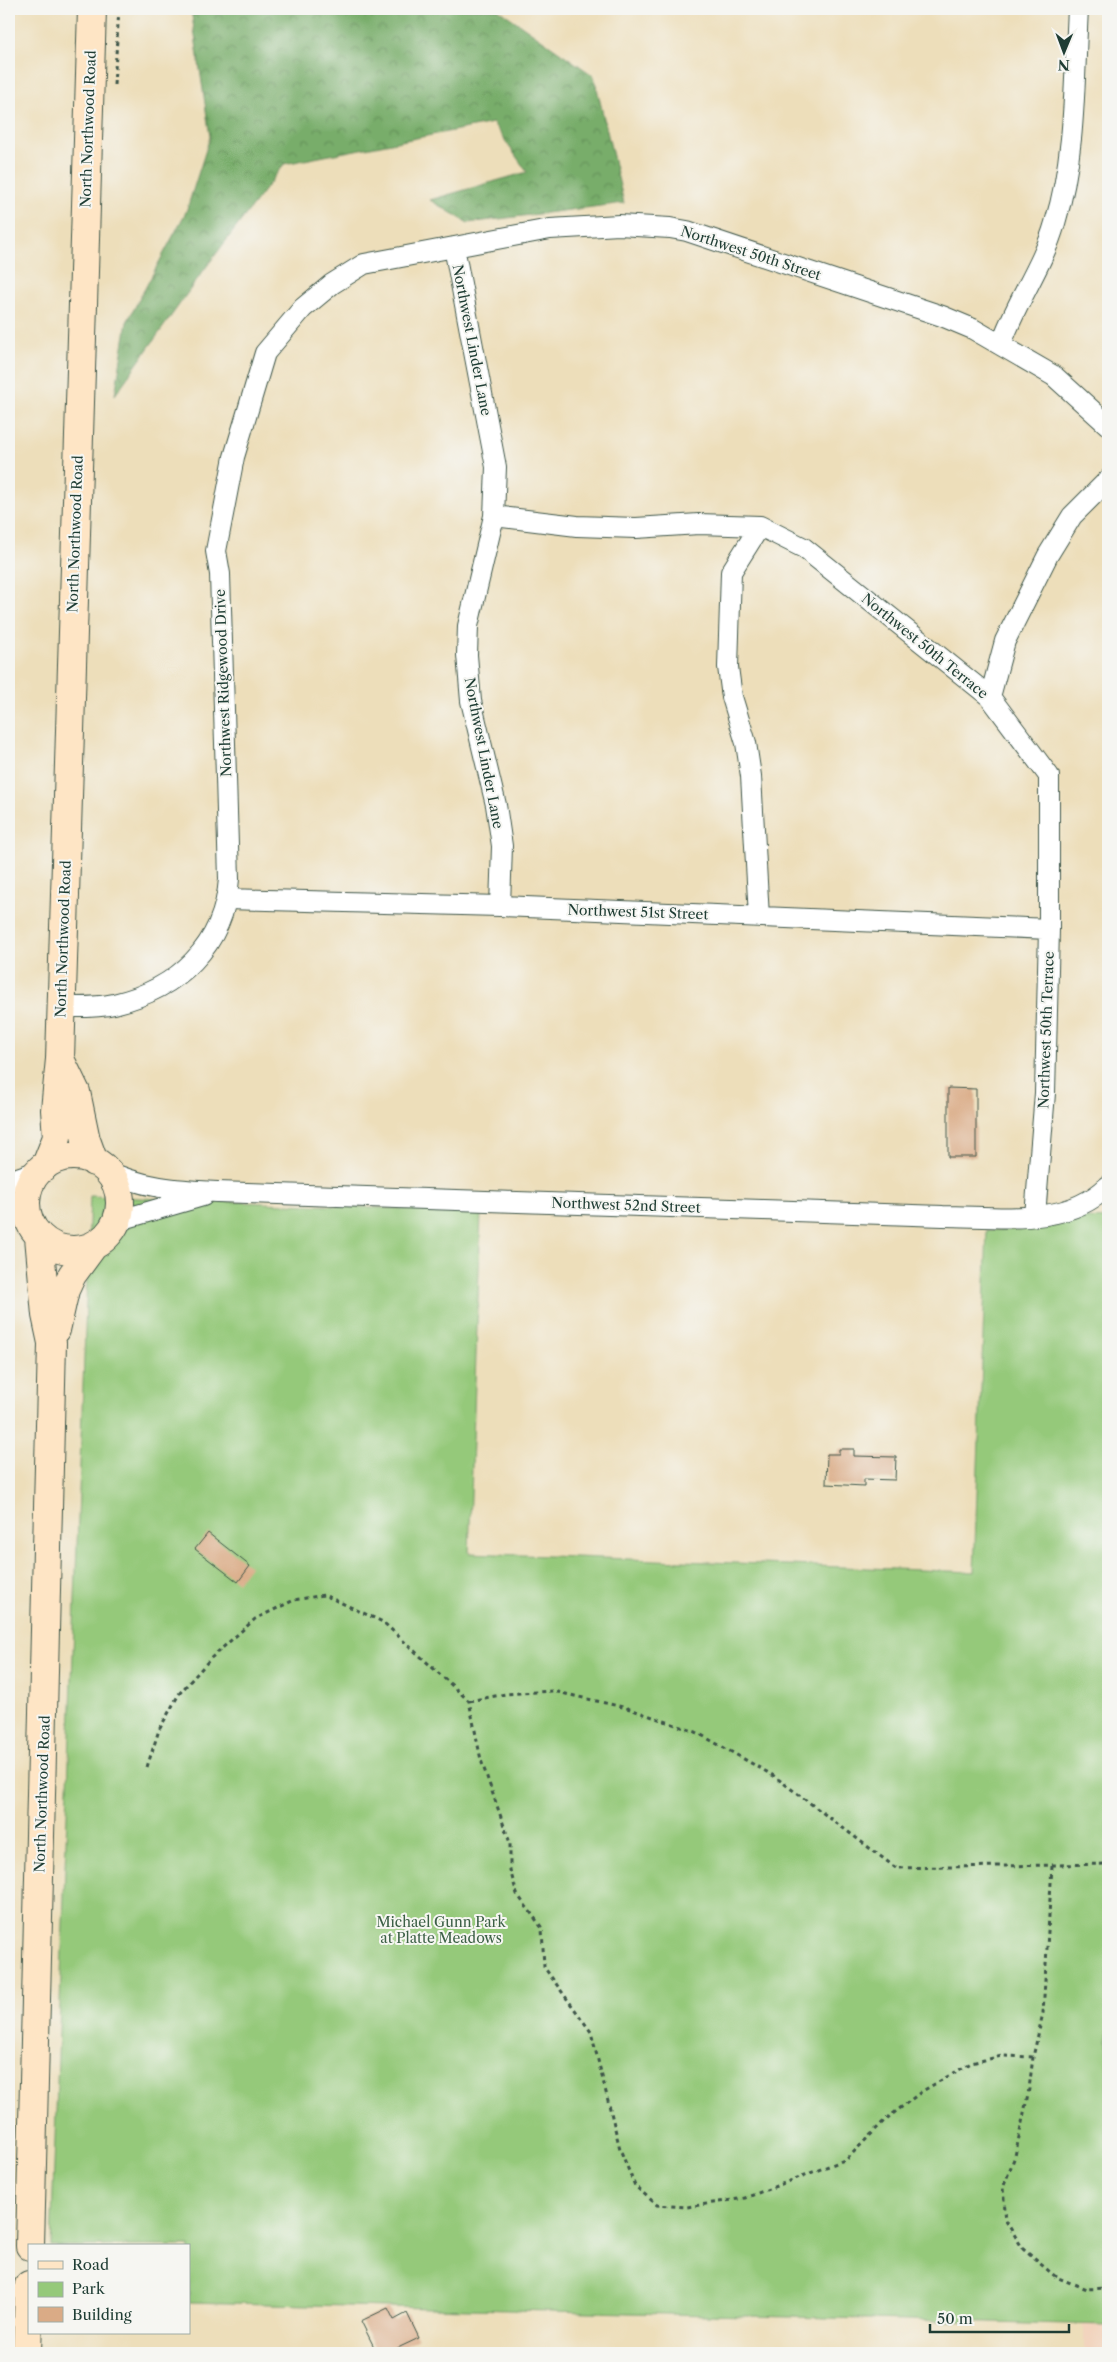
<svg xmlns="http://www.w3.org/2000/svg" width="1117" height="2362" font-family="'Libre Caslon Text',serif">
	<style>
		.built { fill: #f2d4be }
		.forest { fill: url(#forest-crowns); stroke: #4c754f }
		.park { fill: #95c97a; stroke: #5a8357 }
		.building { fill: #daab86 }
		.lines { fill: none; stroke-linecap: round; stroke-linejoin: round }
		.street-casing { stroke: #3e5548; stroke-width: 22 }
		.secondary-casing { stroke: #3e5548; stroke-width: 30 }
		.path { stroke: #3e5548; stroke-width: 3; stroke-dasharray: 4 4; stroke-linecap: butt }
		.street { stroke: #fff; stroke-width: 20 }
		.secondary { stroke: #fee5c5; stroke-width: 28 }
		.labels { text-anchor: middle; dominant-baseline: central; stroke-width: 4; stroke-linejoin: round; paint-order: stroke }
		.street-label { font-size: 14px; fill: #1f3d34; stroke: #f6f6f2 }
		.park-label { font-size: 14px; fill: #3c6046; stroke: #f6f6f2 }
	</style>
	<defs>
		<pattern id="forest-crowns" width="20" height="18" patternUnits="userSpaceOnUse" patternTransform="scale(1.25)"><rect width="20" height="18" fill="#78ad6a"/><path d="M2 6a3 3 0 1 1 6 0M12 15a3 3 0 1 1 6 0" fill="none" stroke="#628e58"/></pattern>
	</defs>
	<rect width="100%" height="100%" fill="#f6f6f2"/>
	<filter id="ink" filterUnits="userSpaceOnUse"><feTurbulence type="fractalNoise" baseFrequency=".02" numOctaves="2"/><feDisplacementMap in="SourceGraphic" scale="10" xChannelSelector="R" yChannelSelector="G"/><feConvolveMatrix kernelMatrix="1 2 1 2 8 2 1 2 1" color-interpolation-filters="sRGB"/></filter>
	<filter id="wash" filterUnits="userSpaceOnUse"><feTurbulence type="fractalNoise" baseFrequency=".0096" numOctaves="4" result="noise"/><feDisplacementMap in="SourceGraphic" scale="20" xChannelSelector="R" yChannelSelector="G"/><feGaussianBlur stdDeviation="1.12" result="paint"/><feColorMatrix in="noise" values="0 0 0 0 0 0 0 0 0 0 0 0 0 0 0 0 0 1.4 0 .05"/><feComposite in="paint" operator="in"/></filter>
	<g filter="url(#wash)">
		<rect width="100%" height="100%" fill="#eddeba"/>
		<path class="built" d="M1084,2325H1108V2353H1084Z"/>
		<path class="forest" d="M191,9H498L594,76L624,203L468,223L430,200L527,172L493,123L284,164L201,274L115,395L127,322L186,212L210,137Z"/>
		<path class="park" d="M90,1196L481,1212L469,1553L974,1572L987,1230H1020L1050,1227L1085,1218L1108,1219V2325L189,2302V2246H51Z"/>
		<g id="blocks">
			<path class="building" d="M948,1088L976,1089V1157H948Z
				M839,1449H854V1456L896,1457L895,1480L864,1479V1486L826,1484L827,1454H839Z
				M208,1533L250,1566L238,1582L195,1549Z
				M388,2308L394,2320L407,2313L419,2338L387,2353H377L361,2321Z"/>
		</g>
	</g>
	<g filter="url(#ink)">
		<use href="#blocks" fill-opacity="0" stroke="#3e5548" stroke-width="1"/>
		<g class="lines">
			<defs>
				<path id="street" d="M454,247L496,467L494,516L468,626L467,655L471,701L496,805L502,846L500,906
					M1001,345C1015,303 1043,266 1055,223C1076,154 1074,81 1078,9
					M494,516L577,526L636,528L699,524L760,526L804,548L990,697L1049,776V929L1045,1093L1035,1216
					M990,697L1005,641L1048,555L1072,516L1108,480
					M227,899L500,906L1049,929
					M759,917L751,776L746,743L732,697L728,667L731,572L760,526
					M61,1007C78,1007 97,1008 114,1004C178,989 224,946 229,879L220,574L216,551L234,457L265,353L303,308L332,284L364,264L550,229L619,225L670,228L687,231L942,316L973,329L1054,376L1108,425
					M104,1169C140,1188 178,1190 217,1192L943,1216C998,1216 1065,1228 1108,1186
					M9,1181L38,1171
					M9,1210L28,1217
					M113,1226L127,1218L203,1196"/>
				<path id="secondary" d="M60,1059L76,1092L86,1140L94,1162
					M26 1203a47 47 0 1 1 94 0a47 47 0 1 1-94 0Z
					M46,1165L57,1137L55,1110L60,1059L92,9
					M56,1330L65,1290L72,1275L94,1245
					M30,2246L52,1343L46,1315L39,1237
					M27,2353L29,2285"/>
			</defs>
			<use href="#street" class="street-casing"/>
			<use href="#secondary" class="secondary-casing"/>
			<path class="path" d="M114,85L119,9
				M469,1701L506,1694L553,1691L627,1708L696,1732L774,1776L896,1868L1108,1864
				M147,1767L159,1730L179,1694L211,1658L255,1619L294,1600L324,1595L383,1622L469,1701L481,1760L510,1843V1870L517,1894L542,1928L544,1967L591,2032L620,2149L635,2186L657,2205L687,2207L745,2198L847,2159L885,2120L921,2092L971,2063L1002,2056L1033,2057
				M1052,1866L1043,2013L1033,2057L1029,2089L1015,2156L1003,2188L1006,2221L1023,2249L1056,2277L1086,2289L1108,2288"/>
			<use href="#street" class="street"/>
			<use href="#secondary" class="secondary"/>
		</g>
	</g>
	<g class="labels">
		<g class="street-label">
			<text transform="translate(88 129) rotate(-88)">North Northwood Road</text>
			<text transform="translate(751 253) rotate(18)">Northwest 50th Street</text>
			<text transform="translate(472 340) rotate(79)">Northwest Linder Lane</text>
			<text transform="translate(75 534) rotate(-88)">North Northwood Road</text>
			<text transform="translate(925 646) rotate(39)">Northwest 50th Terrace</text>
			<text transform="translate(223 683) rotate(-92)">Northwest Ridgewood Drive</text>
			<text transform="translate(484 753) rotate(79)">Northwest Linder Lane</text>
			<text transform="translate(638 912) rotate(2)">Northwest 51st Street</text>
			<text transform="translate(63 939) rotate(-88)">North Northwood Road</text>
			<text transform="translate(1046 1030) rotate(-88)">Northwest 50th Terrace</text>
			<text transform="translate(626 1205) rotate(2)">Northwest 52nd Street</text>
			<text transform="translate(42 1794) rotate(-88)">North Northwood Road</text>
		</g>
		<g class="park-label">
			<text x="441" y="1922">Michael Gunn Park<tspan x="441" dy="16">at Platte Meadows</tspan></text>
		</g>
	</g>
	<rect width="1117" height="2362" fill="none" stroke="#f6f6f2" stroke-width="30"/>
	<rect x="28" y="2244" width="162" height="90" fill="#f6f6f2" stroke="#a0aca6"/>
	<rect x="38" y="2261" width="25" height="8" fill="#fee5c5" stroke="#a0aca6"/>
	<text x="72" y="2270" font-size="15" fill="#1f3d34">Road</text>
	<rect x="38" y="2282" width="25" height="15" fill="#95c97a" stroke="#a0aca6"/>
	<text x="72" y="2294" font-size="15" fill="#1f3d34">Park</text>
	<rect x="38" y="2307" width="25" height="15" fill="#daab86" stroke="#a0aca6"/>
	<text x="72" y="2320" font-size="15" fill="#1f3d34">Building</text>
	<g transform="translate(1064 52) rotate(181)" stroke="#f6f6f2" stroke-width="4" paint-order="stroke">
	<path d="M0-4L9 19L0 12L-9 19Z" fill="#1f3d34"/>
	<text y="-8" font-size="14" font-weight="bold" text-anchor="middle" fill="#1f3d34">N</text>
	</g>
	<path d="M930 2324v8h139v-8" fill="none" stroke="#1f3d34" stroke-width="2.5"/>
	<text x="937" y="2324" font-size="15" fill="#1f3d34" stroke="#f6f6f2" stroke-width="4" paint-order="stroke">50 m</text>
</svg>
